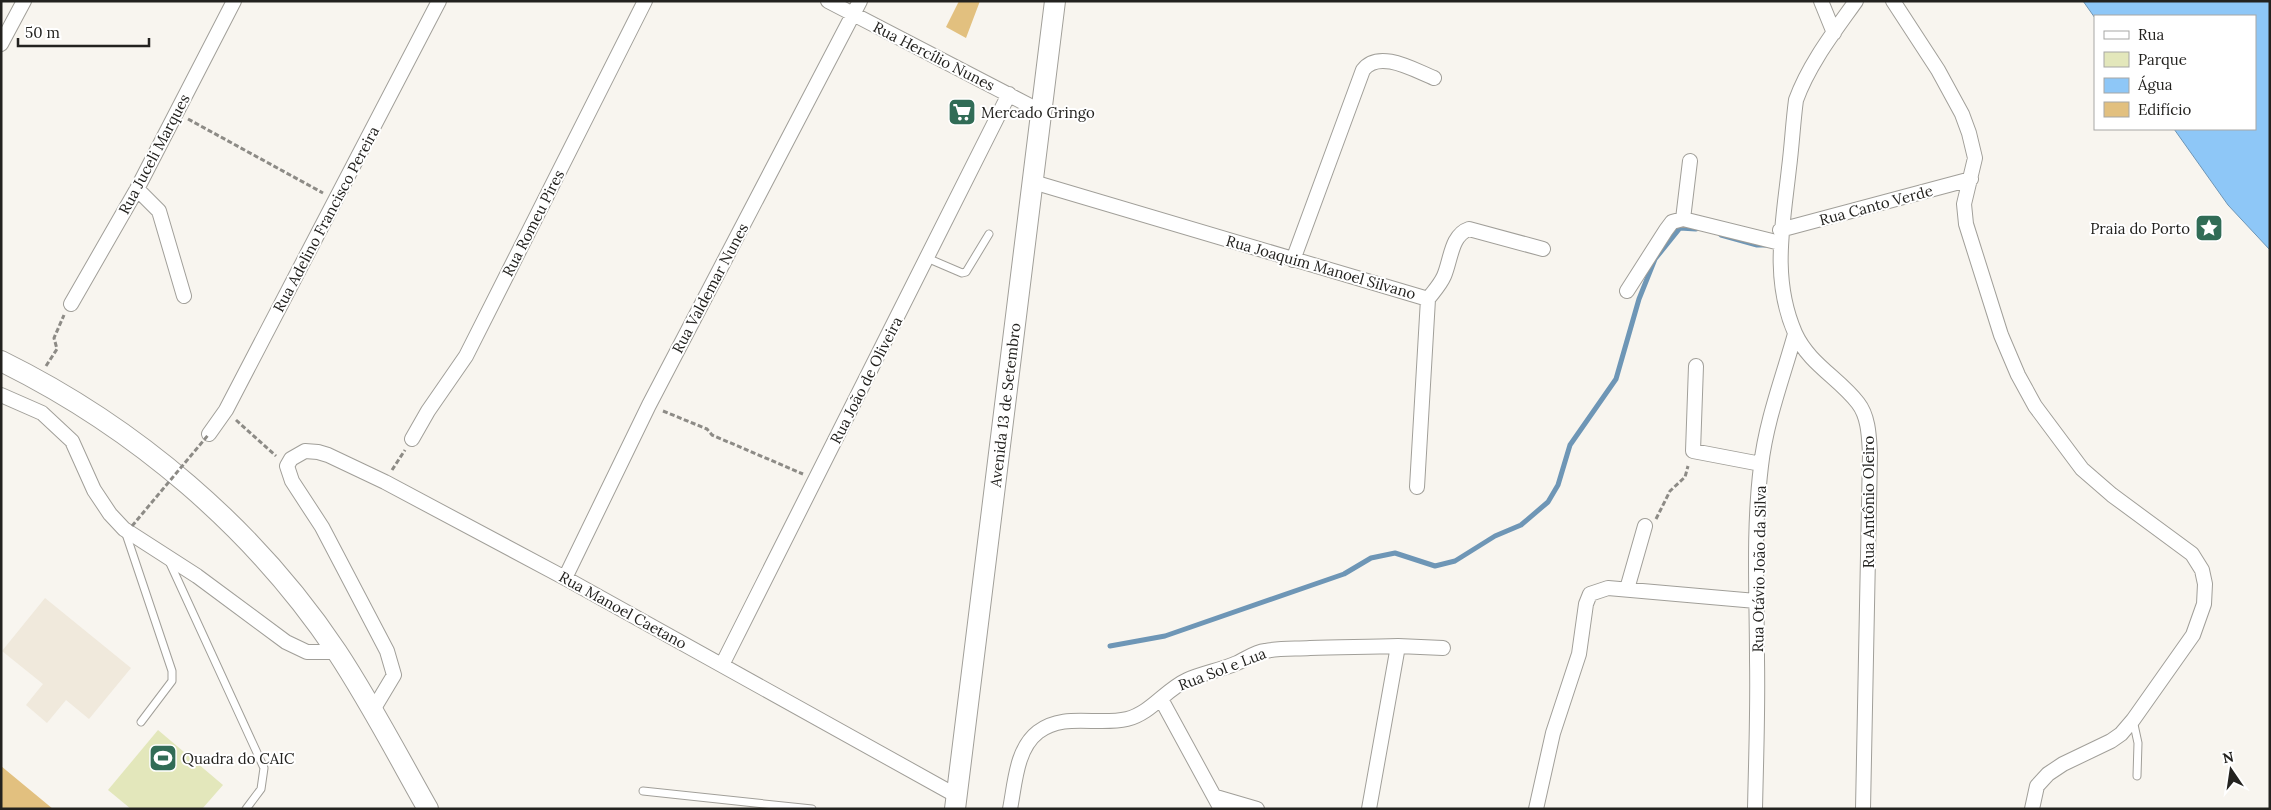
<svg xmlns="http://www.w3.org/2000/svg" width="2271" height="810" font-family="Lora,serif">
	<style>
		.built { fill: #f0e9dc }
		.green { fill: #e3e7bb }
		.water { fill: #8ec7f7; stroke: #6e96b6 }
		.lines { fill: none; stroke-linecap: round; stroke-linejoin: round }
		.stream { stroke: #6e96b6; stroke-width: 5 }
		.building { fill: #e2c07f }
		.service-casing { stroke: #a19f99; stroke-width: 9 }
		.minor-casing { stroke: #a19f99; stroke-width: 16 }
		.secondary-casing { stroke: #a19f99; stroke-width: 22 }
		.path { stroke: #8d8b86; stroke-width: 3; stroke-dasharray: 5 2.5; stroke-linecap: butt }
		.service { stroke: #fff; stroke-width: 7 }
		.minor { stroke: #fff; stroke-width: 14 }
		.secondary { stroke: #fff; stroke-width: 20 }
		.path-bridge { stroke: #8d8b86; stroke-width: 3; stroke-dasharray: 5 2.5; stroke-linecap: butt }
		.labels { text-anchor: middle; dominant-baseline: central; stroke-width: 4; stroke-linejoin: round; paint-order: stroke }
		.street-label { font-size: 15px; fill: #23221f; stroke: #fff }
		.poi-label { font-size: 15px; fill: #23221f; stroke: #fff; text-anchor: start }
	</style>
	<rect width="100%" height="100%" fill="#f8f5ef"/>
	<path class="built" d="M45,598L131,668L89,719L66,700L47,723L26,705L43,684L2,651Z"/>
	<path class="green" d="M158,730L223,785L202,809H131L108,790Z"/>
	<path class="water" d="M2083,1H2270V250L2228,205L2174,129H2255V16L2095,18Z"/>
	<g class="lines">
		<path class="stream" d="M1721,235L1757,245H1766
			M1110,646L1165,636L1344,574L1371,558L1395,553L1435,566L1455,561L1495,536L1521,525L1548,502L1558,485L1570,445L1616,379L1639,299L1655,259L1680,228L1696,229"/>
	</g>
	<path class="building" d="M959,1H980L966,38L946,27Z
		M1,766L53,809H1Z"/>
	<g class="lines">
		<defs>
			<path id="service" d="M927,258L962,273L966,272L989,234
				M125,531L172,671V681L141,722
				M169,561L264,768L261,789L246,809
				M2133,720L2138,743L2137,776
				M643,791L812,809"/>
			<path id="minor" d="M828,1L1040,111
				M1821,1L1834,33
				M1856,1C1834,32 1809,64 1796,100C1793,122 1792,145 1789,168C1783,224 1771,278 1795,333C1809,364 1839,378 1858,403C1869,417 1869,438 1870,454L1863,809
				M1893,1L1938,70L1962,114L1969,133L1975,158L1964,204L1966,224L2001,335L2018,375L2035,406L2082,469L2112,495L2192,554L2202,570L2205,584L2204,604L2193,635L2133,720L2121,734L2111,741L2063,764L2048,774L2037,786L2032,809
				M1,44L24,1
				M1033,182L1428,299L1417,487
				M137,189L159,211L184,296
				M1683,219L1690,161
				M1780,230L1971,179
				M1293,260L1363,70C1379,49 1414,70 1434,78
				M1627,291L1666,230L1672,222L1683,219L1780,243
				M1428,299C1434,291 1440,285 1444,276C1451,260 1451,235 1469,229L1543,249
				M71,304L137,189L234,1
				M1696,366L1693,451L1761,464
				M1,395L42,413L72,441L94,490L110,514L124,529L197,576L286,642L307,652H337
				M209,434L226,410L439,1
				M412,439L428,411L466,356L645,1
				M565,578L649,405L860,1
				M1627,589L1645,526
				M1398,646L1443,648
				M722,665L1009,94
				M1161,699L1221,809
				M373,710L394,675L387,651L322,527L292,481L287,466L291,459L305,451L318,452L328,455L385,482L565,578L957,796
				M1216,797L1257,809
				M1010,809C1015,784 1016,749 1038,732C1064,712 1097,726 1127,719C1151,713 1165,690 1187,680C1203,673 1221,670 1237,663C1246,659 1255,652 1265,651C1280,648 1295,649 1310,648C1340,647 1369,647 1398,646L1369,809
				M1536,809L1553,733L1579,654L1586,604L1590,594L1608,588L1756,601
				M1755,809C1756,759 1758,710 1757,660C1757,596 1753,531 1761,466C1766,421 1783,377 1795,334"/>
			<path id="secondary" d="M1,361C135,427 254,528 337,652C370,702 398,756 428,809
				M955,809L1055,1"/>
		</defs>
		<use href="#service" class="service-casing"/>
		<use href="#minor" class="minor-casing"/>
		<use href="#secondary" class="secondary-casing"/>
		<path class="path" d="M188,119L323,193
			M46,366L57,349L54,338L64,315
			M663,411L707,429L712,435L803,474
			M236,420L276,456
			M392,470L405,450
			M1656,519L1670,491L1685,477L1688,466"/>
		<use href="#service" class="service"/>
		<use href="#minor" class="minor"/>
		<use href="#secondary" class="secondary"/>
		<path class="path-bridge" d="M132,526L209,434"/>
	</g>
	<defs>
		<symbol id="supermarket-square" viewBox="-11 -11 22 22"><rect x="-9" y="-9" width="18" height="18" rx="4" fill="#316c56" stroke="#fff"/><path d="M-6-5.5h2.5l.6 2H6L4.5 2H-2.5L-4.4-4H-6ZM-1.5 3.2a1.3 1.3 0 1 0 .1 0ZM3 3.2a1.3 1.3 0 1 0 .1 0Z" fill="#fff"/></symbol>
		<symbol id="sight-square" viewBox="-11 -11 22 22"><rect x="-9" y="-9" width="18" height="18" rx="4" fill="#316c56" stroke="#fff"/><path d="M0-6L1.8-2.2L6-1.7L2.9 1.2L3.7 5.4L0 3.3L-3.7 5.4L-2.9 1.2L-6-1.7L-1.8-2.2Z" fill="#fff"/></symbol>
		<symbol id="stadium-square" viewBox="-11 -11 22 22"><rect x="-9" y="-9" width="18" height="18" rx="4" fill="#316c56" stroke="#fff"/><path d="M0-5a6.5 5 0 1 0 0 10a6.5 5 0 1 0 0-10ZM-3.5-1.8h7v3.6h-7Z" fill="#fff"/></symbol>
	</defs>
	<g fill-rule="evenodd">
		<use href="#supermarket-square" x="946" y="96" width="32" height="32"/>
		<use href="#sight-square" x="2193" y="212" width="32" height="32"/>
		<use href="#stadium-square" x="147" y="742" width="32" height="32"/>
	</g>
	<g class="labels">
		<g class="street-label">
			<text transform="translate(934 56) rotate(27)">Rua Hercílio Nunes</text>
			<text transform="translate(154 154) rotate(-62)">Rua Juceli Marques</text>
			<text transform="translate(1876 205) rotate(-15)">Rua Canto Verde</text>
			<text transform="translate(326 219) rotate(-62)">Rua Adelino Francisco Pereira</text>
			<text transform="translate(533 223) rotate(-63)">Rua Romeu Pires</text>
			<text transform="translate(1321 267) rotate(16)">Rua Joaquim Manoel Silvano</text>
			<text transform="translate(710 288) rotate(-62)">Rua Valdemar Nunes</text>
			<text transform="translate(866 380) rotate(-63)">Rua João de Oliveira</text>
			<text transform="translate(1005 405) rotate(-83)">Avenida 13 de Setembro</text>
			<text transform="translate(1868 502) rotate(-90)">Rua Antônio Oleiro</text>
			<text transform="translate(1759 569) rotate(-89)">Rua Otávio João da Silva</text>
			<text transform="translate(623 610) rotate(29)">Rua Manoel Caetano</text>
			<text transform="translate(1222 669) rotate(-21)">Rua Sol e Lua</text>
		</g>
		<g class="poi-label">
			<text x="981" y="112">Mercado Gringo</text>
			<text x="2190" y="228" text-anchor="end">Praia do Porto</text>
			<text x="182" y="758">Quadra do CAIC</text>
		</g>
	</g>
	<rect width="2271" height="810" fill="none" stroke="#23221f" stroke-width="5"/>
	<rect x="2094" y="15" width="162" height="115" fill="#ffffff" stroke="#a7a7a5"/>
	<rect x="2104" y="31" width="25" height="8" fill="#ffffff" stroke="#a7a7a5"/>
	<text x="2138" y="40" font-size="15" fill="#23221f">Rua</text>
	<rect x="2104" y="52" width="25" height="15" fill="#e3e7bb" stroke="#a7a7a5"/>
	<text x="2138" y="65" font-size="15" fill="#23221f">Parque</text>
	<rect x="2104" y="78" width="25" height="15" fill="#8ec7f7" stroke="#a7a7a5"/>
	<text x="2138" y="90" font-size="15" fill="#23221f">Água</text>
	<rect x="2104" y="102" width="25" height="15" fill="#e2c07f" stroke="#a7a7a5"/>
	<text x="2138" y="115" font-size="15" fill="#23221f">Edifício</text>
	<g transform="translate(2231 770) rotate(347)" stroke="#ffffff" stroke-width="4" paint-order="stroke">
	<path d="M0-4L9 19L0 12L-9 19Z" fill="#23221f"/>
	<text y="-8" font-size="14" font-weight="bold" text-anchor="middle" fill="#23221f">N</text>
	</g>
	<path d="M18 38v8h131v-8" fill="none" stroke="#23221f" stroke-width="2.5"/>
	<text x="25" y="38" font-size="15" fill="#23221f" stroke="#ffffff" stroke-width="4" paint-order="stroke">50 m</text>
</svg>
